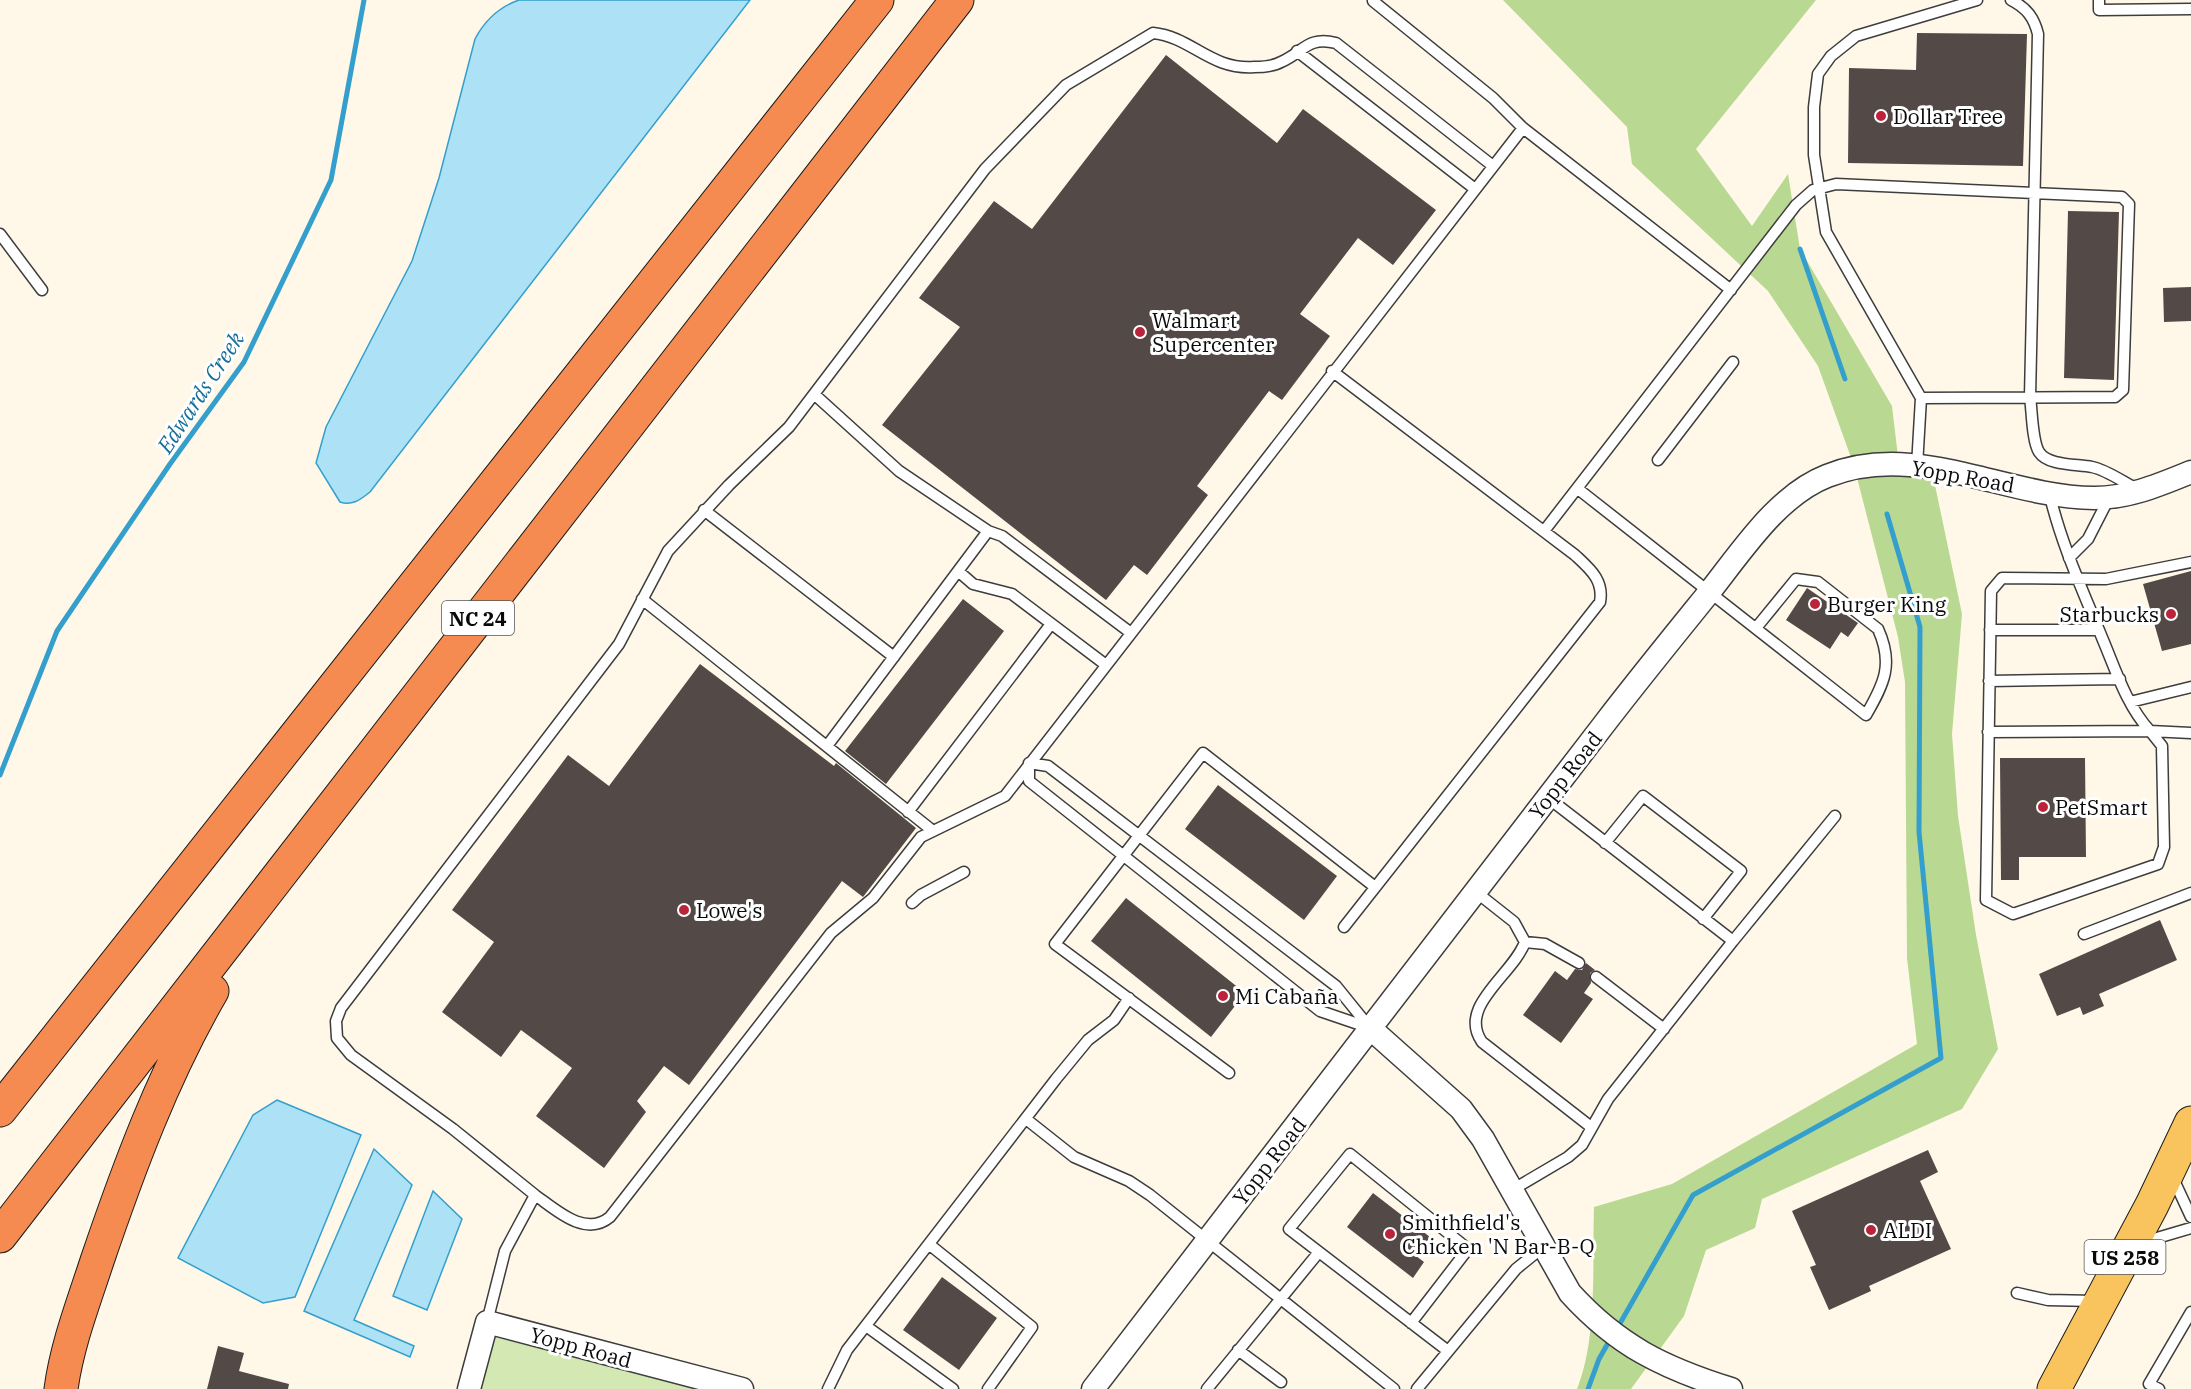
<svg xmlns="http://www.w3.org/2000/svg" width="2191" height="1389" font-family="'IBM Plex Serif',serif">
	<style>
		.green { fill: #d3e8b3 }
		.forest { fill: #b9d992 }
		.water { fill: #ade2f6; stroke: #349fcd; stroke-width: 1.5 }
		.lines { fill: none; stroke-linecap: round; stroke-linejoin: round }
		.stream { stroke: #349fcd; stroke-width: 5 }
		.building { fill: #534a47 }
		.service-casing { stroke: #3d3d3d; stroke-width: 13 }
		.minor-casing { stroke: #3d3d3d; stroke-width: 25 }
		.primary-casing { stroke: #1b1b1b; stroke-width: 35 }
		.motorway-casing { stroke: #1b1b1b; stroke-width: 35 }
		.service { stroke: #fff; stroke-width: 10 }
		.minor { stroke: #fff; stroke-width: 22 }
		.primary { stroke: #f9c45d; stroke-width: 33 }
		.motorway { stroke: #f58b50; stroke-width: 33 }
		.poi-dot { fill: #ba2339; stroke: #fff; stroke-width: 2 }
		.labels { text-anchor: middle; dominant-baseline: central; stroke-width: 6; stroke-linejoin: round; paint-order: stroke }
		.shield { fill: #fff; stroke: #545454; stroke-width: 1.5 }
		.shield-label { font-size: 20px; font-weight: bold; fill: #0a0a0a }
		.poi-label { font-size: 21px; fill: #0a0a0a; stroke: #fff; text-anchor: start }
		.street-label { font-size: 21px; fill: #0a0a0a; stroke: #fff }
		.water-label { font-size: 22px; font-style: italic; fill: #156d9b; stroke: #fff }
	</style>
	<rect width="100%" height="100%" fill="#fff8e8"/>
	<path class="green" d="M487,1322L742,1389H469Z"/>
	<path class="forest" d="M1503,0H1816L1696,149L1752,226L1788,174L1800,249L1892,406L1899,465L1931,466L1962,614L1952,734L1958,816L1976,935L1998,1049L1962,1109L1762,1199L1755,1228L1706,1250L1684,1316L1631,1389H1577C1598,1337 1592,1263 1594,1207L1672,1184L1917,1044L1907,958L1905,682L1898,637L1854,466L1818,366L1768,291L1632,164L1627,127Z"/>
	<path class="water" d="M519,0H750L370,492C360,500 352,506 340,502L316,463L326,427L412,261L439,178L475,39C485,20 499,7 519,0Z
		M277,1100L361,1135L295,1297L263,1303L178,1258L253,1115Z
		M374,1149L412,1185L354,1320L414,1346L410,1357L304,1311Z
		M433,1191L462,1219L427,1310L393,1296Z"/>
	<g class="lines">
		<path class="stream" d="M1800,249L1845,379
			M0,775L57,631L170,464L244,362L331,180L364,0
			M1618,1327L1693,1195L1941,1058L1919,832L1920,627L1887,514
			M1588,1389L1599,1359L1611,1338"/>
	</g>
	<path class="building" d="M1917,33L2027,34L2023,166L1848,163L1849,68L1916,70Z
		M1166,55L1277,143L1303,109L1436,210L1393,265L1358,238L1300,314L1330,336L1282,400L1269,391L1197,486L1208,495L1147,575L1134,565L1106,600L882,425L960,327L919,298L994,201L1032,229Z
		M2068,211L2119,212L2114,380L2064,378Z
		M2191,287V321L2164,322L2163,288Z
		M2191,571V644L2162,651L2143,584Z
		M1807,588L1858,623L1848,637L1841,632L1830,649L1786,620Z
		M963,599L1004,631L886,784L845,751Z
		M700,664L834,766L836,763L916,828L863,897L842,881L689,1085L664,1066L637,1101L646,1112L604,1168L536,1116L572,1068L521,1030L501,1057L442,1012L494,942L452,910L568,755L609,786Z
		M2000,758H2085L2086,857H2019V880H2001Z
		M1218,785L1337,876L1304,920L1185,829Z
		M1126,898L1245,993L1211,1037L1091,941Z
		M2160,920L2177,960L2099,994L2104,1006L2083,1015L2080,1007L2057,1016L2039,974Z
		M1586,963L1595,970L1590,973L1591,983L1584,993L1593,999L1561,1043L1523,1015L1555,971L1567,980L1575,969L1582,970Z
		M1928,1150L1938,1172L1920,1181L1951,1249L1869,1286L1871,1291L1829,1310L1810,1267L1816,1265L1792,1211Z
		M1373,1193L1430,1237L1416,1256L1424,1262L1413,1278L1347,1227Z
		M942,1277L997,1318L959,1370L903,1330Z
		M218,1346L244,1353L239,1371L289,1384L288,1389H207Z"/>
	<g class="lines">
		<defs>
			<path id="service" d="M2011,0C2027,8 2034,18 2038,34L2030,397C2032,410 2032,441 2039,452C2048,466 2077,464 2092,467C2107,470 2123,482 2137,489
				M2099,0V10L2191,9
				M1373,1L1493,98L1523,128L1731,290
				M1297,51L1475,189
				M0,234L42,290
				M1332,371L1575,555C1590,569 1604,580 1600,602L1344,927
				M814,394L899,471L988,531L1002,536L1131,633
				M1658,460L1733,362
				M1917,466L1921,398L1826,232L1814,155V107L1818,74L1831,56L1856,36L1977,0
				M1578,489L1866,715C1884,684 1894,664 1878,629L1818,582L1796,579L1756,628
				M2049,492C2061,544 2083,591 2103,640C2116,671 2127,706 2150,731
				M704,510L894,657
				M1544,531L1796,205L1813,190L1836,184L2122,197L2129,204L2123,390L2115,397L1921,398
				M2069,558L2088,539L2110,496
				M2191,562L2106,579L2002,578L1991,591L1986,900L2013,914L2158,864L2164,847L2162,746L2150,731L2191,733
				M958,571L973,584L1012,594L1106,665
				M642,599L933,831
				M1990,630H2099
				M1989,681L2120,679
				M2130,702L2191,687
				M1988,732L2150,731
				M827,746L988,531
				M1029,763L1048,766L1336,986L1370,1028L1320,1011L1029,781Z
				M1547,797L1733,941L1835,816
				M908,812L1051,624
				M1605,843L1643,796L1741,871L1703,919
				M1476,892L1514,922L1525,942C1513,975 1457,1006 1482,1042L1591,1127
				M912,903L921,895L964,872
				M2084,934L2191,893
				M1525,942L1545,944L1579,963
				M1596,977L1664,1029
				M1229,1073L1055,944L1203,753L1375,887
				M1026,1119L1074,1157L1129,1181L1150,1195L1394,1389
				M2172,1176L2191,1217
				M1512,1190L1568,1157L1582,1145L1608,1099L1733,941
				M535,1195L453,1129L351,1055L337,1038L336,1021L341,1008L619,644L668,551L729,485L789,427L985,169L1066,85L1153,33C1192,37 1210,70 1254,67C1261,67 1274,66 1281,62C1304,52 1307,36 1336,43L1493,166
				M2140,1243L2191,1228
				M930,1245L1032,1327L988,1389
				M2017,1293L2048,1300L2095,1301
				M487,1322L505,1251L535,1195C555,1209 585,1238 610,1217L831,933L873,898L921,837L1005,796L1523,128
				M1411,1323L1468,1249L1350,1154L1289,1229L1448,1351
				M866,1326L953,1389
				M1238,1350L1281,1382
				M828,1389L847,1350L1056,1079L1088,1040L1114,1020L1129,998
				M1207,1389L1319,1252
				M1417,1389L1516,1269L1543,1247
				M2159,1389L2149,1384L2191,1312"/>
			<path id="minor" d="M1370,1028L1461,1109L1483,1139L1570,1293C1618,1346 1664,1368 1731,1389
				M469,1389L487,1322L742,1389
				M1093,1389C1264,1167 1434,944 1605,723C1638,680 1673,637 1707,595C1740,554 1776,496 1827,476C1916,440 2004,497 2094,498C2129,498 2159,485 2191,472"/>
			<path id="primary" d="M2054,1389L2152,1205L2191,1123"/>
			<path id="motorway" d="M0,1110L877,0
				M0,1236L957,0
				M61,1389C67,1345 83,1304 97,1261C128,1170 163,1075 212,991"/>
		</defs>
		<use href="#service" class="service-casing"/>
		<use href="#minor" class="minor-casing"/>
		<use href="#primary" class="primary-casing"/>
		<use href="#motorway" class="motorway-casing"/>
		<use href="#service" class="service"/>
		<use href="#minor" class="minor"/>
		<use href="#primary" class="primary"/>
		<use href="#motorway" class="motorway"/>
	</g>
	<g class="poi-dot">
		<circle cx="1881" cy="116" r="6"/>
		<circle cx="1140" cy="332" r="6"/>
		<circle cx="1815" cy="604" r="6"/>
		<circle cx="2171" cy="614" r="6"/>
		<circle cx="2043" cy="807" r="6"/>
		<circle cx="684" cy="910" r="6"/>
		<circle cx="1223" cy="996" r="6"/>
		<circle cx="1871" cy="1230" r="6"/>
		<circle cx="1390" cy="1234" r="6"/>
	</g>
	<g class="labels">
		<g class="shield">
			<rect x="442" y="601" width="72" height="34" rx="4.5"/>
			<rect x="2084.5" y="1240" width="81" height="34" rx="4.5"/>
		</g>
		<g class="shield-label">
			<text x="478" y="618">NC 24</text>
			<text x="2125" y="1257">US 258</text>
		</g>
		<g class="poi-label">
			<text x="1893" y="116">Dollar Tree</text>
			<text x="1152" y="320">Walmart<tspan x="1152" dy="24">Supercenter</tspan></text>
			<text x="1827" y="604">Burger King</text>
			<text x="2159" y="614" text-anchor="end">Starbucks</text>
			<text x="2055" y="807">PetSmart</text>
			<text x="696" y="910">Lowe's</text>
			<text x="1235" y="996">Mi Cabaña</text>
			<text x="1402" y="1222">Smithfield's<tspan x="1402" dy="24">Chicken 'N Bar-B-Q</tspan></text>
			<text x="1883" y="1230">ALDI</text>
		</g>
		<g class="street-label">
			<text transform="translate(1963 476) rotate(10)">Yopp Road</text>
			<text transform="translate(1565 775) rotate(-52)">Yopp Road</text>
			<text transform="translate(1269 1161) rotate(-52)">Yopp Road</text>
			<text transform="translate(581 1347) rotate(15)">Yopp Road</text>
		</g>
		<g class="water-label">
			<text transform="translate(200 392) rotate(-57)">Edwards Creek</text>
		</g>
	</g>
</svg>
